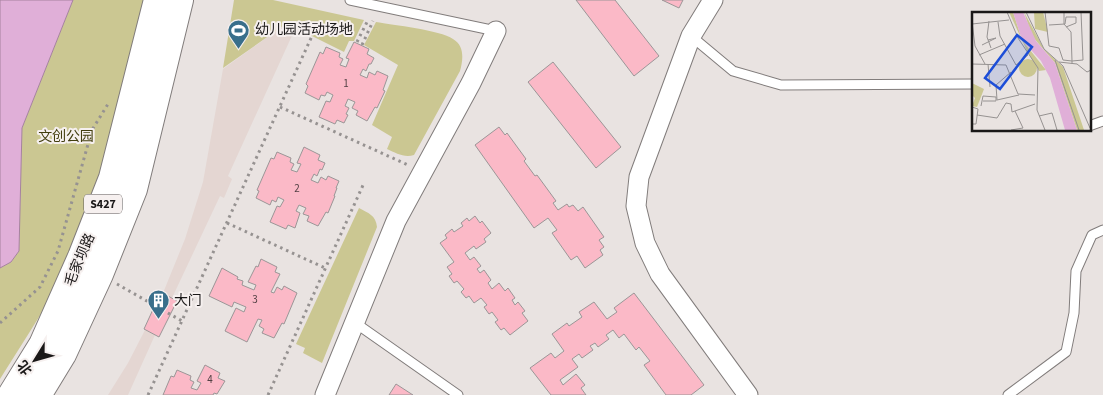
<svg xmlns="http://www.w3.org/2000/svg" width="1103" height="395" font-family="'Source Sans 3','Noto Sans SC',sans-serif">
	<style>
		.built { fill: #e4d6d2 }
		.green { fill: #cbc792 }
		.water { fill: #e0afd8; stroke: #a5829e }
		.building { fill: #fbb9c7; stroke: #9b9697 }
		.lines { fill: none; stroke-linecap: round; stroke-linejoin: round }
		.lane-casing { stroke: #817c7b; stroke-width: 11 }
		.street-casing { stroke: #817c7b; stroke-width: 21 }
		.primary-casing { stroke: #817c7b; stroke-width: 30 }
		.path { stroke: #969291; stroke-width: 3; stroke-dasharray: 2.5 4; stroke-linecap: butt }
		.lane { stroke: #fff; stroke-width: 9 }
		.street { stroke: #fff; stroke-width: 19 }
		.primary { stroke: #fff; stroke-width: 28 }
		.labels { text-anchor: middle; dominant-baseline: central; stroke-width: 4; stroke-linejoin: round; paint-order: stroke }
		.number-label { font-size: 11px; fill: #524044 }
		.shield { fill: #f6f0ef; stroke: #5c5958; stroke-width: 1 }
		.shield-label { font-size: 12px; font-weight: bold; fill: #1a1818 }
		.poi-label { font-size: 14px; fill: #1a1818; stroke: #f6f0ef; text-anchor: start }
		.park-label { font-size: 14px; fill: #423e0f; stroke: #f6f0ef }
		.street-label { font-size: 14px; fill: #1a1818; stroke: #f6f0ef }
		.inset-road { fill: none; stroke: #969291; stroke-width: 1 }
		.view { fill: #1d4ed8; fill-opacity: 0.15; stroke: #1d4ed8; stroke-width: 2.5 }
		.inset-edge { fill: none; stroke: #1a1818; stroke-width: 2.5 }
	</style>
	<rect width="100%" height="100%" fill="#e9e3e1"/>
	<path class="built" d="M283,26L295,29L228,176L232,179L224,198L220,196L172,298L163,293L185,239L203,182L223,69Z
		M145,330L155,335L128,395H108L128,363Z"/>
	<path class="green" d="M73,0H145C123,86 107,173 72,255C53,298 25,339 0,379V268L11,262L19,251L22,128Z
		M234,0H273L364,20L354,41H349L344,52L296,28L295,29L283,26L223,68Z
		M376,22C393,25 440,30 453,39C465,46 463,60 460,71L414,155C404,158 396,153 387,149L392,137L372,125L398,65L364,45Z
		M359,208C368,213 376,215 377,227L322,363L303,353L305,348L296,344Z"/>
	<path class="water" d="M0,0H73L22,128L19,251L11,262L0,268Z"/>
	<path class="building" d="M576,0H615L659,56L634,76Z
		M662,0H683L679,8Z
		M354,42L369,49L367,54L374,58L371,64H369L366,71L363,69L360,75L367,78L369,72L375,75L377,71L388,76L383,90L385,91L377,108L375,107L367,121L356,115L358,111L352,108L355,102L348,99L345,106L349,108L346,114L348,115L344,123L337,120L335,124L319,117L326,101L330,102L333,95L327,92L325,96L321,95L319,100L305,93L308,86L306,84L320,52L323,54L326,47L340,53L339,57L343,59L340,65L346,67L349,59L346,58Z
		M553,62L621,147L596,168L528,82Z
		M499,127L505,135L507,133L526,159L524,161L535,176L537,175L556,201L553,203L558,210L567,204L569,207L573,205L578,211L583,207L604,237L599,240L604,247L600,250L603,255L585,268L577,256L571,260L552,233L557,230L548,218L534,228L475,145Z
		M304,147L320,155L318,160L325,163L322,170L320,169L317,176L314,174L311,180L318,183L321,177L326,180L328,176L339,181L336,188H337L334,196H335L328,213L326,212L318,226L307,221L309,216L303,214L306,208L299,205L296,211L300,213L295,228L288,225L286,229L270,222L277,206L280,207L284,200L278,197L276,202L272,200L270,205L256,198L259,191L257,190L271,158L274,159L277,152L291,158L290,162L294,164L291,170L297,172L301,164L297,163Z
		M475,216L480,223L482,221L491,233L484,239L486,242L476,249L474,246L465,253L470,260L474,257L481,266L477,269L480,273L484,270L491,280L488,283L492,289L499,283L505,291L508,288L515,298L512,300L515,305L518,302L525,311L522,313L528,321L510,335L504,328L501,330L495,322L498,320L492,312L489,314L484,307L487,305L481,298L474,303L469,296L466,298L461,292L464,289L457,281L454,283L449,276L452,274L447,267L454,262L440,243L447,238L445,235L452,229L454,232L463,226L461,223L467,218L469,221Z
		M261,259L277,267L275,272L280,274L271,292L274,293L277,287L282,290L284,286L297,293L284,324L282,323L274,338L262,333L264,329L259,326L262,320L258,319L247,342L225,331L236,308L244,312L246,307L234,302L232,307L209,296L222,268L238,277L237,279L243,281L242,285L254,290L256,285L248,282L256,266L258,267Z
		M161,292L177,301L159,337L144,329Z
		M634,293L704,385L691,395H666L644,365L650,361L639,347L636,350L624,334L619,338L613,330L606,335L609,339L598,347L595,343L590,346L593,350L582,358L579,354L572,359L578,367L560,380L563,385L576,374L585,385L581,388L586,395H551L530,368L551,353L555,358L564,351L552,334L567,323L569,326L582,317L579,312L594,302L607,319L617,312L614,308Z
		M205,365L220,373L218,378L225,381L217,394L214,393L213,395H163L171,376L174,377L177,370L191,376L190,380L194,382L191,388L197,390L201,383L197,381Z
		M396,384L413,395H389Z"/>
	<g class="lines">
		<defs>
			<path id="lane" d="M350,0L496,31
				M691,36L733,71L781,85L973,84
				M1089,126L1103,121
				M354,322L458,395
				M1008,395L1066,352L1074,313L1076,271L1092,235L1103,230"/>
			<path id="street" d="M713,0L691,36L639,177L636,206L645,243L660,274L748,395
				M325,395L396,221L471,83L496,31"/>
			<path id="primary" d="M12,395L43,345L82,257L113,178L158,0
				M37,395L62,354L99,274L133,189L179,0"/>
		</defs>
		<use href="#lane" class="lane-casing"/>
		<use href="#street" class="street-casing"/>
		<use href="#primary" class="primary-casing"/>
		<path class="path" d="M357,42L368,20
			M362,45L373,21
			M280,107L408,165
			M227,223L325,268
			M117,284L182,321
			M0,323L40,287L58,251L92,130L108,104
			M148,395L312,36
			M268,395L364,183"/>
		<use href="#lane" class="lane"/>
		<use href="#street" class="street"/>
		<use href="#primary" class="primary"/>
	</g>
	<defs>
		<symbol id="stadium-pin" viewBox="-11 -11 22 30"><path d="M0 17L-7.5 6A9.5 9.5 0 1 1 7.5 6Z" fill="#396f8b" stroke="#f6f0ef"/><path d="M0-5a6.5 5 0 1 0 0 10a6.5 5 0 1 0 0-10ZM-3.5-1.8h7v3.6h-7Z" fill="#fff"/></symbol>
		<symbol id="building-pin" viewBox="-11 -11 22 30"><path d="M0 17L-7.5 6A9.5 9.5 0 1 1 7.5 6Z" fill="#396f8b" stroke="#f6f0ef"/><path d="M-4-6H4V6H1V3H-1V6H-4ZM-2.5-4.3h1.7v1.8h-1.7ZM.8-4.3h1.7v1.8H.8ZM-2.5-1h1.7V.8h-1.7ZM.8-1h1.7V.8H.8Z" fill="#fff"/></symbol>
	</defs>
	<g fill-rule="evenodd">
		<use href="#stadium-pin" x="226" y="18" width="25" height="34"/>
		<use href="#building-pin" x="146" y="288" width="25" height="34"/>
	</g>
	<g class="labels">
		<g class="number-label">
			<text x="346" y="83">1</text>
			<text x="297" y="188">2</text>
			<text x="255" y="299">3</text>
			<text x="210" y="379">4</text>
		</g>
		<rect class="shield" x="84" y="194.5" width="38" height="19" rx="4"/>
		<g class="shield-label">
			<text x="103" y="204">S427</text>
		</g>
		<g class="poi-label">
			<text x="255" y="30">幼儿园活动场地</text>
			<text x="174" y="301">大门</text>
		</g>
		<g class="park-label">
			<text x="66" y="137">文创公园</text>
		</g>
		<g class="street-label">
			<text transform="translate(80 260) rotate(-67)">毛家坝路</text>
		</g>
	</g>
	<g transform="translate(972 12)">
		<rect width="119" height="119" fill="#e9e3e1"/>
		<path d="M37,0H41L50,28L74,58L67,59L55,39ZM52,0L72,37L91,55L112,118H105L83,51L60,24ZM62,0H71L76,20L63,17ZM47 56a9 9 0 1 1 18 0a9 9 0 1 1-18 0ZM0,71L12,77L5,95L0,94L3,86L0,83Z" fill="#cbc792"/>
		<path d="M41,0H51L64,29L83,51L105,118H93L78,66L69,49L50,28Z" fill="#e0afd8"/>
		<path class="inset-road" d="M35,0L46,26L66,56L65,98L73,118M54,0L72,37L91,54L118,116M73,0L77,34L87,36L91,48L100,49L99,20L92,12V0M17,9L15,25L19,36M0,10L3,34L13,52M26,10L28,24L44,53L56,43M0,12L37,8M77,13L93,12L94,5H104V11L94,15M10,33L24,26L16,28M7,43L33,32M83,48L107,118M87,50L105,52L115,60L119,58M0,52L34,53L46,82L63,83M16,52L18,75M100,52V49L111,48L109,0M39,60L24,73L25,88L47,83M9,94L11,84L24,85V89H11M0,95L6,97L4,112H0M5,103L25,106L34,91L39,92L40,100L63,92M67,104L80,101L85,118M39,118L51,116L43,99"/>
		<path class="view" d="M45,23L60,35L28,77L13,66Z"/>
		<rect width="119" height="119" class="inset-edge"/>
	</g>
	<g transform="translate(35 360) rotate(233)" stroke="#f6f0ef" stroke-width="4" paint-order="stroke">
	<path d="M0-4L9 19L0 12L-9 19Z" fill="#1a1818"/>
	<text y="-8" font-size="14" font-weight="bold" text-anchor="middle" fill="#1a1818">北</text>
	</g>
</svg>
